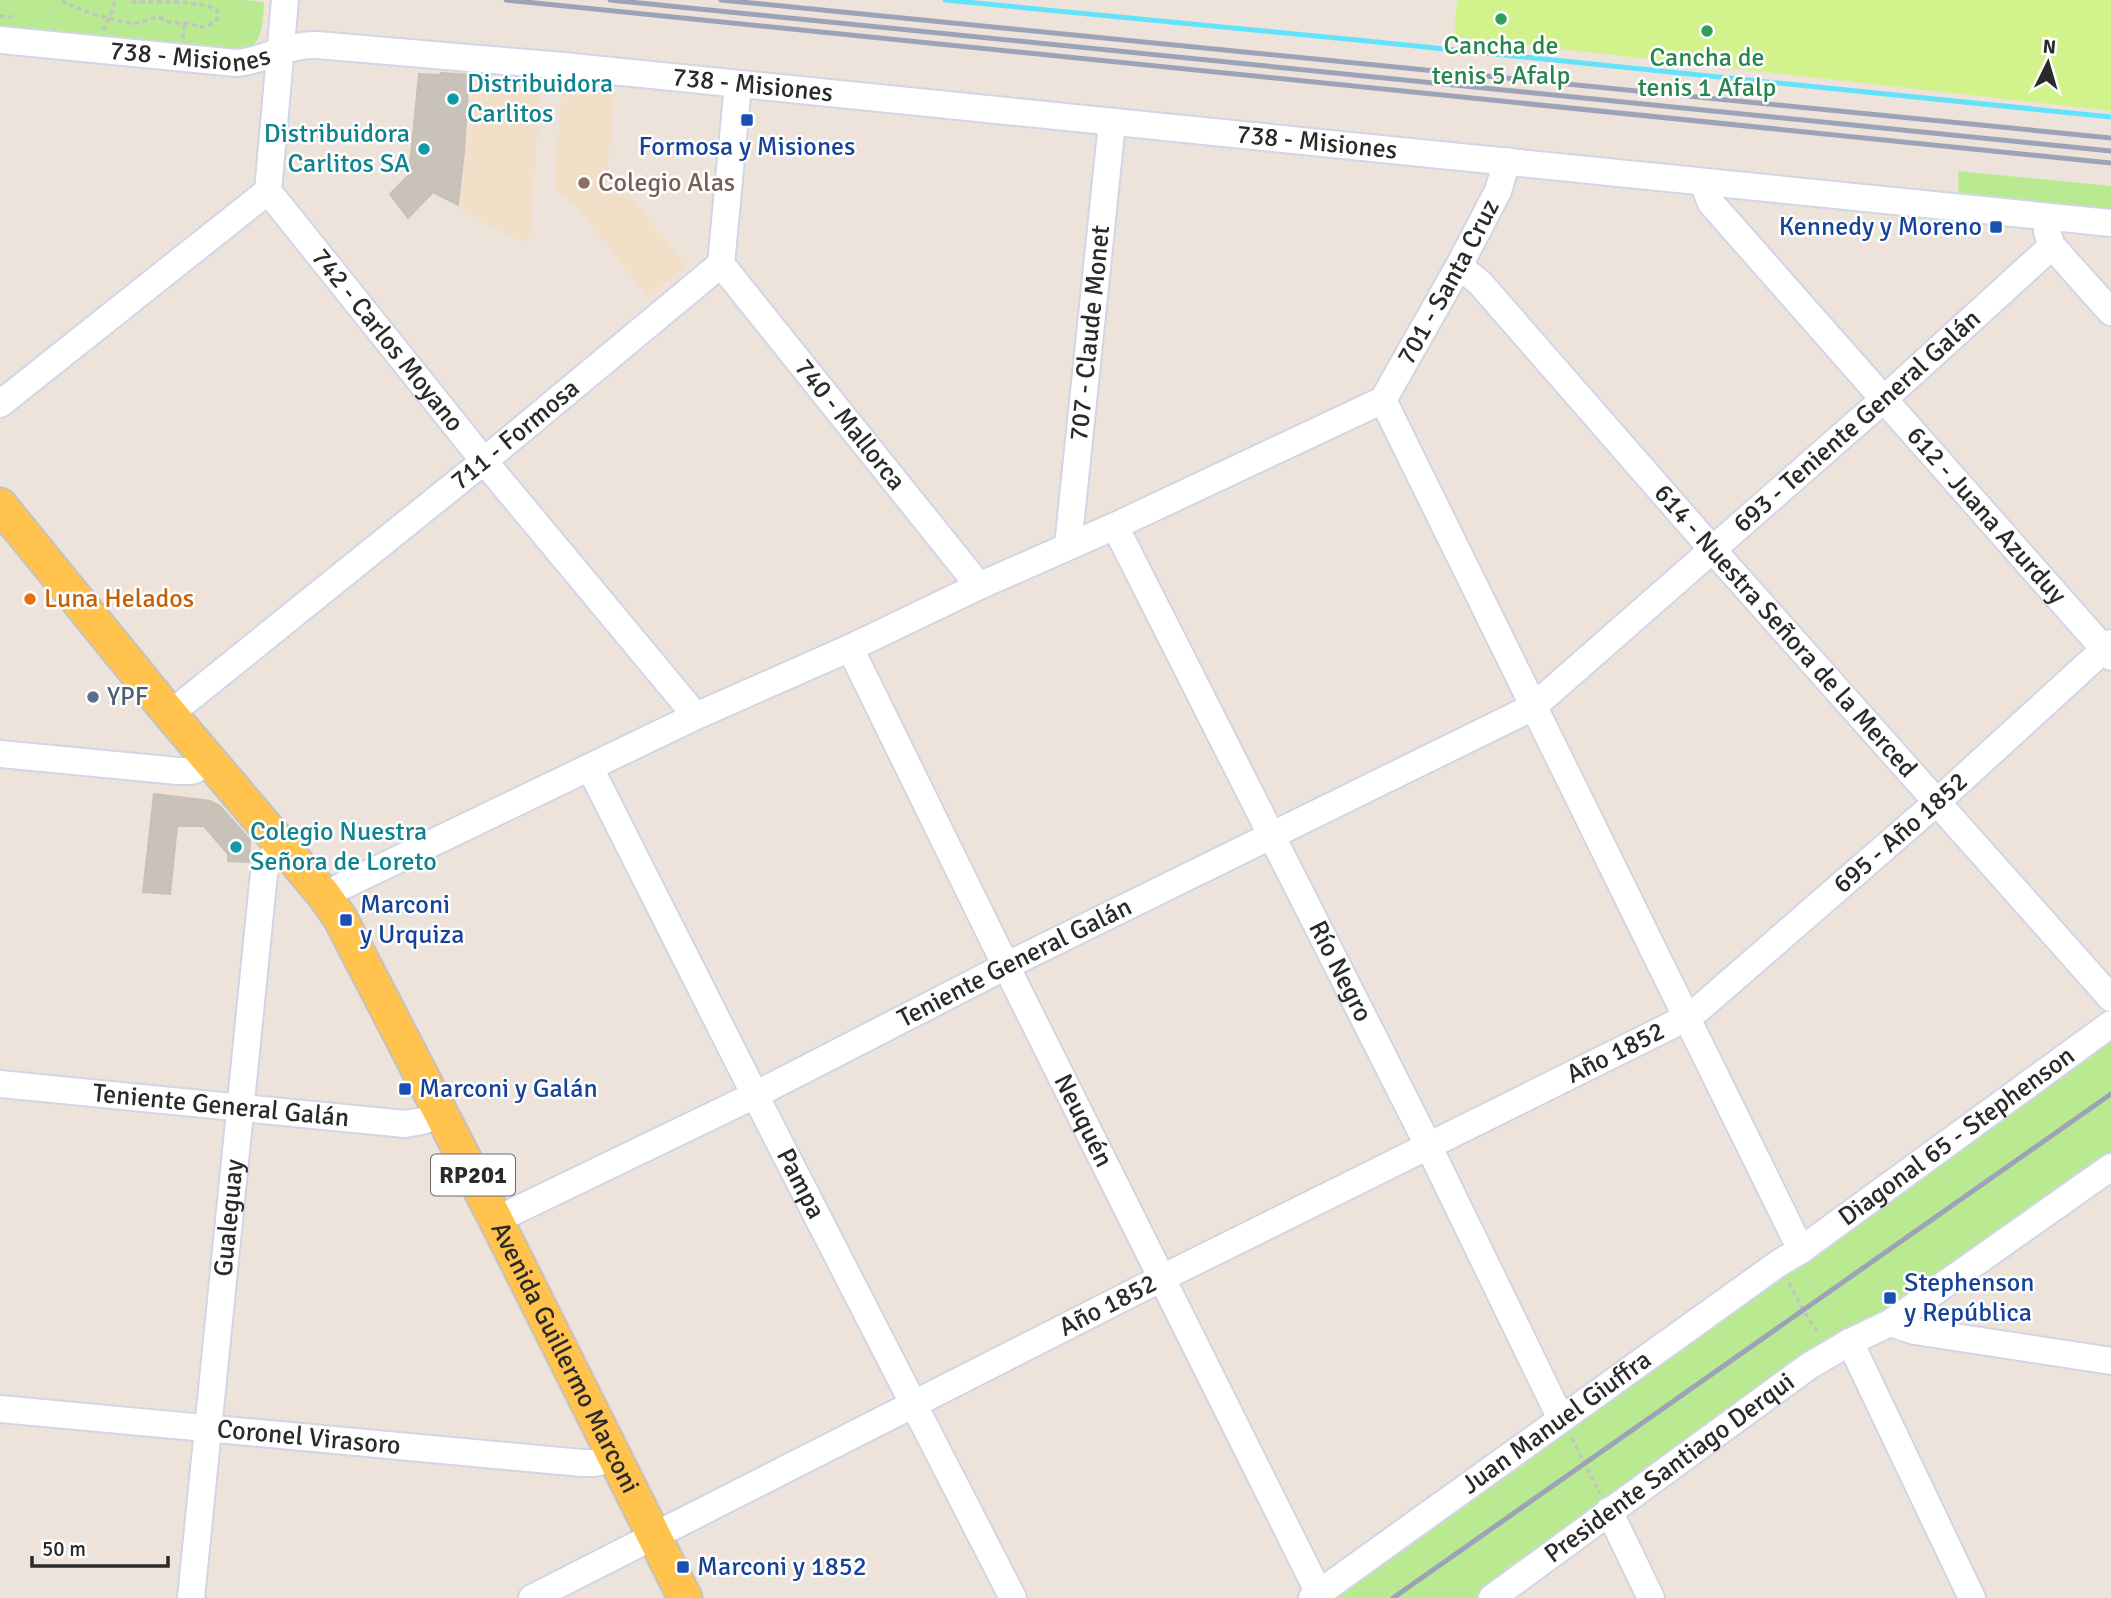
<svg xmlns="http://www.w3.org/2000/svg" width="2111" height="1598" font-family="Signika,sans-serif">
	<style>
		.education { fill: #f1dfc8 }
		.green { fill: #b9ea91 }
		.pitch { fill: #d2f38c }
		.lines { fill: none; stroke-linecap: round; stroke-linejoin: round }
		.stream { stroke: #62e3fb; stroke-width: 5 }
		.building { fill: #c8c2b9; stroke: #c9bfb4; stroke-width: 2 }
		.minor-casing { stroke: #d0d6e5; stroke-width: 30 }
		.major-casing { stroke: #c3c3c3; stroke-width: 37 }
		.path { stroke: #c3c3c3; stroke-width: 3.5; stroke-dasharray: 5 3.5; stroke-linecap: butt }
		.minor { stroke: #fff; stroke-width: 26 }
		.major { stroke: #ffc34e; stroke-width: 33 }
		.rail { stroke: #9da3b7; stroke-width: 5 }
		.leisure-dot { fill: #2e9e5b; stroke: #fff; stroke-width: 2.5 }
		.culture-dot { fill: #0f9aa8; stroke: #fff; stroke-width: 2.5 }
		.transit-dot { fill: #1a4fb4; stroke: #fff; stroke-width: 2.5 }
		.education-dot { fill: #8d6e63; stroke: #fff; stroke-width: 2.5 }
		.food-dot { fill: #e8710a; stroke: #fff; stroke-width: 2.5 }
		.service-dot { fill: #5c6f8a; stroke: #fff; stroke-width: 2.5 }
		.labels { text-anchor: middle; dominant-baseline: central; stroke-width: 5; stroke-linejoin: round; paint-order: stroke }
		.shield { fill: #fff; stroke: #6a6a6a; stroke-width: 2 }
		.shield-label { font-size: 24px; font-weight: bold; fill: #2a2a2a }
		.leisure-label { font-size: 26px; fill: #27864d; stroke: #fff }
		.street-label { font-size: 26px; fill: #2a2a2a; stroke: #fff }
		.culture-label { font-size: 26px; fill: #0d838f; stroke: #fff; text-anchor: start }
		.transit-label { font-size: 26px; fill: #164399; stroke: #fff; text-anchor: start }
		.education-label { font-size: 26px; fill: #785e54; stroke: #fff; text-anchor: start }
		.food-label { font-size: 26px; fill: #c56008; stroke: #fff; text-anchor: start }
		.service-label { font-size: 26px; fill: #4e5e75; stroke: #fff; text-anchor: start }
	</style>
	<rect width="100%" height="100%" fill="#eee3db"/>
	<path class="education" d="M474,80L541,87L530,238L523,242L460,210Z
		M562,90L615,94L605,193L630,196L686,266L648,297L578,208L554,189Z"/>
	<path class="green" d="M0,0H246L264,2C263,17 264,42 247,49C241,51 232,51 224,53L0,29Z
		M1958,171L2111,186V210L1959,195Z
		M2111,1024V1167L1492,1598H1312Z"/>
	<path class="pitch" d="M1457,0H2111V111L1454,37Z"/>
	<g class="lines">
		<path class="stream" d="M945,0L1367,41L2111,117"/>
	</g>
	<path class="building" d="M441,73L469,75L464,152L458,205L433,192L408,218L390,194L409,175L419,74L441,75Z
		M154,794L210,801L220,806L250,840L249,862L228,861V854L204,826H177L170,894L143,892Z"/>
	<g class="lines">
		<defs>
			<g id="minor">
				<path id="s1" d="M0,40L236,63C265,61 286,44 317,45L563,66L2111,223"/>
				<path id="s2" d="M1703,182L1711,203L2111,657"/>
				<path id="s3" d="M268,191L484,461L696,716"/>
				<path d="M2047,232L2052,246L2111,312"/>
				<path id="s4" d="M721,264L979,586"/>
				<path id="s5" d="M1459,266L1480,283L1712,549L2111,998"/>
				<path d="M1383,400L1801,1250"/>
				<path id="s6" d="M1383,400L1459,266L1498,191L1507,161"/>
				<path d="M0,404L268,191L285,0"/>
				<path id="s7" d="M1115,526L1428,1145L1561,1419"/>
				<path id="s8" d="M1068,546L1112,123"/>
				<path id="s9" d="M850,648L1006,966L1319,1593"/>
				<path id="s10" d="M170,714L484,461L721,264L738,85"/>
				<path d="M0,754L178,771H192L212,762"/>
				<path id="s11" d="M590,768L755,1095L1013,1598"/>
				<path d="M324,895L696,716L850,648L979,586L1115,526L1383,400"/>
				<path id="s12" d="M0,1084L405,1124L422,1121L442,1114"/>
				<path id="s13" d="M496,1220L755,1095L1006,966L1533,707L1883,400L2052,246"/>
				<path d="M1890,1323L1915,1331L2111,1361"/>
				<path d="M1850,1342L1972,1598"/>
				<path id="s14" d="M0,1409L582,1463H594L615,1458"/>
				<path d="M1609,1511L1651,1598"/>
				<path id="s15" d="M191,1598L264,873L269,860L282,845"/>
				<path id="s16" d="M532,1598L1162,1278L1686,1018L1700,1008L1937,802L2111,643"/>
				<path id="s17" d="M1312,1598L1779,1263L1801,1250L2111,1024"/>
				<path id="s18" d="M1492,1598L1809,1366L1850,1342L1890,1323L2111,1167"/>
			</g>
			<g id="major">
				<path id="s19" d="M0,505L170,714L324,895L340,918L496,1220L685,1598"/>
			</g>
		</defs>
		<use href="#minor" class="minor-casing"/>
		<use href="#major" class="major-casing"/>
		<path class="path" d="M62,0C69,8 126,25 137,23C145,22 152,18 159,17C167,23 172,22 182,23C197,23 201,33 217,20V10C204,0 154,2 134,2L128,0
			M0,16L12,17
			M103,30L113,10L115,0
			M183,38L185,23
			M1789,1283L1803,1310L1819,1334
			M1572,1438L1600,1494"/>
		<use href="#minor" class="minor"/>
		<use href="#major" class="major"/>
		<path class="rail" d="M506,0L2111,163
			M610,0L2111,151
			M721,0L2111,138
			M1393,1598L2111,1094"/>
	</g>
	<g class="leisure-dot">
		<circle cx="1501" cy="19" r="7"/>
		<circle cx="1707" cy="31" r="7"/>
	</g>
	<g class="culture-dot">
		<circle cx="453" cy="99" r="7"/>
		<circle cx="424" cy="149" r="7"/>
		<circle cx="236" cy="847" r="7"/>
	</g>
	<g class="transit-dot">
		<rect x="740" y="113" width="14" height="14" rx="3.5"/>
		<rect x="1989" y="220" width="14" height="14" rx="3.5"/>
		<rect x="339" y="913" width="14" height="14" rx="3.5"/>
		<rect x="398" y="1082" width="14" height="14" rx="3.5"/>
		<rect x="1883" y="1291" width="14" height="14" rx="3.5"/>
		<rect x="676" y="1560" width="14" height="14" rx="3.5"/>
	</g>
	<circle class="education-dot" cx="584" cy="183" r="7"/>
	<circle class="food-dot" cx="30" cy="599" r="7"/>
	<circle class="service-dot" cx="93" cy="697" r="7"/>
	<g class="labels">
		<rect class="shield" x="431" y="1154.5" width="84" height="41" rx="5"/>
		<g class="shield-label">
			<text x="473" y="1175">RP201</text>
		</g>
		<g class="leisure-label">
			<text x="1501" y="46">Cancha de<tspan x="1501" dy="30">tenis 5 Afalp</tspan></text>
			<text x="1707" y="58">Cancha de<tspan x="1707" dy="30">tenis 1 Afalp</tspan></text>
		</g>
		<g class="street-label">
			<text stroke="none"><textPath href="#s1" startOffset="191">738 - Misiones</textPath></text>
			<text stroke="none"><textPath href="#s1" startOffset="758">738 - Misiones</textPath></text>
			<text stroke="none"><textPath href="#s1" startOffset="1325">738 - Misiones</textPath></text>
			<text stroke="none"><textPath href="#s6" startOffset="135">701 - Santa Cruz</textPath></text>
			<text stroke="none"><textPath href="#s8" startOffset="214">707 - Claude Monet</textPath></text>
			<text stroke="none"><textPath href="#s3" startOffset="191">742 - Carlos Moyano</textPath></text>
			<text stroke="none"><textPath href="#s13" startOffset="1589">693 - Teniente General Galán</textPath></text>
			<text stroke="none"><textPath href="#s4" startOffset="206">740 - Mallorca</textPath></text>
			<text stroke="none"><textPath href="#s10" startOffset="444">711 - Formosa</textPath></text>
			<text stroke="none"><textPath href="#s2" startOffset="439">612 - Juana Azurduy</textPath></text>
			<text stroke="none"><textPath href="#s5" startOffset="490">614 - Nuestra Señora de la Merced</textPath></text>
			<text stroke="none"><textPath href="#s16" startOffset="1575">695 - Año 1852</textPath></text>
			<text stroke="none"><textPath href="#s13" startOffset="579">Teniente General Galán</textPath></text>
			<text stroke="none"><textPath href="#s7" startOffset="499">Río Negro</textPath></text>
			<text stroke="none"><textPath href="#s16" startOffset="1213">Año 1852</textPath></text>
			<text stroke="none"><textPath href="#s12" startOffset="222">Teniente General Galán</textPath></text>
			<text stroke="none"><textPath href="#s9" startOffset="527">Neuquén</textPath></text>
			<text stroke="none"><textPath href="#s17" startOffset="793">Diagonal 65 - Stephenson</textPath></text>
			<text stroke="none"><textPath href="#s11" startOffset="466">Pampa</textPath></text>
			<text stroke="none"><textPath href="#s15" startOffset="382">Gualeguay</textPath></text>
			<text stroke="none"><textPath href="#s16" startOffset="646">Año 1852</textPath></text>
			<text stroke="none"><textPath href="#s19" startOffset="1029">Avenida Guillermo Marconi</textPath></text>
			<text stroke="none"><textPath href="#s17" startOffset="301">Juan Manuel Giuffra</textPath></text>
			<text stroke="none"><textPath href="#s14" startOffset="310">Coronel Virasoro</textPath></text>
			<text stroke="none"><textPath href="#s18" startOffset="220">Presidente Santiago Derqui</textPath></text>
		</g>
		<g class="culture-label">
			<text x="467" y="84">Distribuidora<tspan x="467" dy="30">Carlitos</tspan></text>
			<text x="410" y="134" text-anchor="end">Distribuidora<tspan x="410" dy="30">Carlitos SA</tspan></text>
			<text x="250" y="832">Colegio Nuestra<tspan x="250" dy="30">Señora de Loreto</tspan></text>
		</g>
		<g class="transit-label">
			<text x="747" y="147" text-anchor="middle">Formosa y Misiones</text>
			<text x="1982" y="227" text-anchor="end">Kennedy y Moreno</text>
			<text x="360" y="905">Marconi<tspan x="360" dy="30">y Urquiza</tspan></text>
			<text x="419" y="1089">Marconi y Galán</text>
			<text x="1904" y="1283">Stephenson<tspan x="1904" dy="30">y República</tspan></text>
			<text x="697" y="1567">Marconi y 1852</text>
		</g>
		<g class="education-label">
			<text x="598" y="183">Colegio Alas</text>
		</g>
		<g class="food-label">
			<text x="44" y="599">Luna Helados</text>
		</g>
		<g class="service-label">
			<text x="107" y="697">YPF</text>
		</g>
	</g>
	<g transform="translate(2048 63) rotate(5)" stroke="#ffffff" stroke-width="5" paint-order="stroke">
	<path d="M0-5L12 26L0 18L-12 26Z" fill="#2a2a2a"/>
	<text y="-10" font-size="19" font-weight="bold" text-anchor="middle" fill="#2a2a2a">N</text>
	</g>
	<path d="M32 1556v10h136v-10" fill="none" stroke="#2a2a2a" stroke-width="3.5"/>
	<text x="42" y="1556" font-size="21" fill="#2a2a2a" stroke="#ffffff" stroke-width="5" paint-order="stroke">50 m</text>
</svg>
